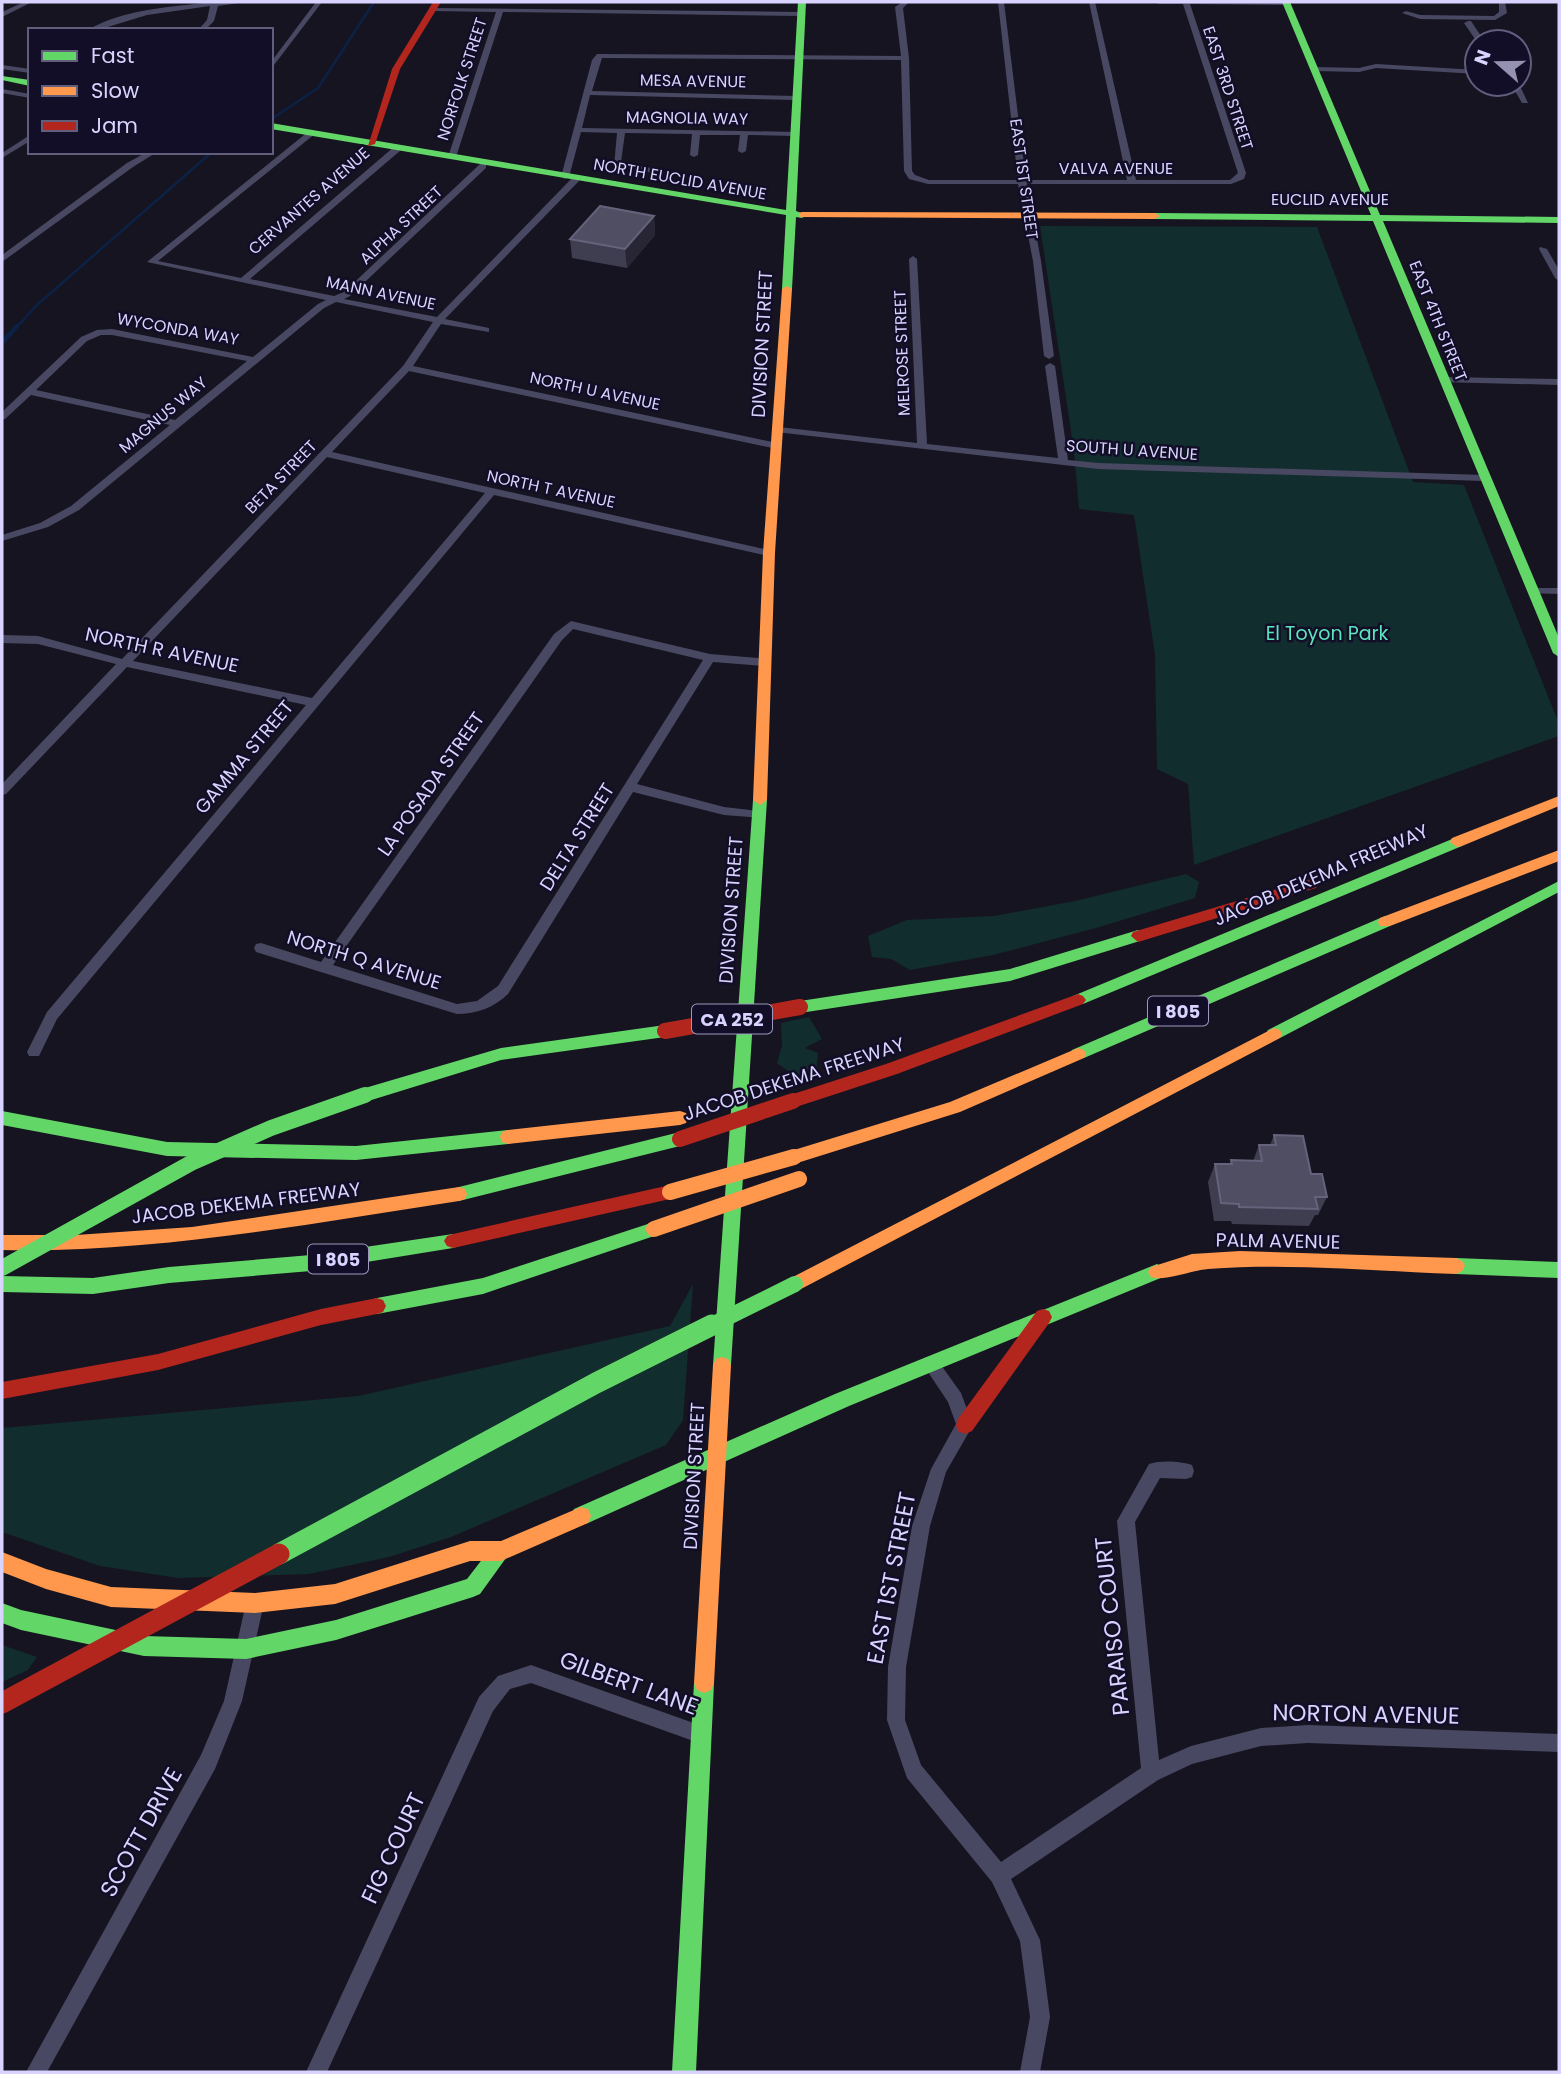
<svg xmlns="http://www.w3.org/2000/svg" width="1561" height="2074" font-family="Poppins,sans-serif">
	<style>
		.green { fill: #122d2d }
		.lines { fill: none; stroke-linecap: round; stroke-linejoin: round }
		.stream-far1 { stroke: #0b2246; stroke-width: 2.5 }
		.stream { stroke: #0b2246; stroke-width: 4.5 }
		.street { fill: #494862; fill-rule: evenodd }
		.fast { fill: #63d668; fill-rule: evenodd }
		.slow { fill: #ff974d; fill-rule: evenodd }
		.jam { fill: #b3261e; fill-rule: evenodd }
		.fast-bridge-far1 { stroke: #63d668; stroke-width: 16 }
		.fast-bridge { stroke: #63d668; stroke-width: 21 }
		.slow-bridge { stroke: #ff974d; stroke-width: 16 }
		.jam-bridge-far1 { stroke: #b3261e; stroke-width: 16 }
		.jam-bridge { stroke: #b3261e; stroke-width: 21 }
		.wall { fill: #3f3d50 }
		.shaded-wall { fill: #282635 }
		.building { fill: #504e63; stroke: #65637b; stroke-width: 2 }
		.labels { text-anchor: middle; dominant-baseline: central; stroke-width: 5; stroke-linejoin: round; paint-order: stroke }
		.far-street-label { font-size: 16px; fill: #d8d4ff; stroke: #120e27 }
		.shield { fill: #120e27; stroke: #9d99be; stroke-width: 2 }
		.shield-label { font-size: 18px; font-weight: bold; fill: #d8d4ff }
		.street-label { font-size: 19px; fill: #d8d4ff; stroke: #120e27 }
		.park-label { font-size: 19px; fill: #5ae5be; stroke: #120e27 }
		.near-street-label { font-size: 23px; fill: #d8d4ff; stroke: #120e27 }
	</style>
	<rect width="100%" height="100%" fill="#161421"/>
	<path class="green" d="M1040,226L1317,227L1413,482L1464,485L1559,724V736L1194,865L1188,784L1157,769L1155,655L1134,515L1079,509L1074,451Z
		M1186,874L1199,882L1195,898L1096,928L993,955L910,970L891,959L872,957L868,936L907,920L994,916L1075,901Z
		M809,1017L822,1039L805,1048L818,1053L816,1073L798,1078L777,1063L782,1046L781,1023Z
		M693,1284L683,1420L666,1445L451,1537L389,1557L309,1574L178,1578L100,1566L2,1532V1428L358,1396L670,1326Z
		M2,1645L37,1657L28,1670L2,1682Z"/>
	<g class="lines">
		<path class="stream-far1" d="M273,118L318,88L374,2
			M16,328L37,305L212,152"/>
		<path class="stream" d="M2,343L17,326"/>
		<path class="street" d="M24,2H32L2,17V12Z
			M212,2H246L218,6L214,21L205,30H198L207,20L210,6L147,15L98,30H88C123,9 171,7 212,2Z
			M316,2H322L271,69V62Z
			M902,2H909L903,8L909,58L912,171L915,175L929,180H1018L998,2H1004L1026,180H1127L1089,2H1095L1136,180H1230L1238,173L1183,4H1159L1156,2L1291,3L1287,5L1190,4L1246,173L1244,179L1231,184H1027L1041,261L1054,356L1049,359L1044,356L1033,261L1018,184H928L909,179L904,171L901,60L602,58L592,91L798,96L802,98L798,100L590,95L582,128L796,132L800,134L796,136L748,135L746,151L742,153L738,151L740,135H700L698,155L694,157L690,155L692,134L625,133L621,162L656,169L657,171L653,173L614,166L617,133L581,132L569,177L565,179L561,177L592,60L597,54L901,56L895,7Z
			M1499,2H1505L1507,13L1495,20L1420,19L1402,13L1406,11L1420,15L1494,16L1499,12Z
			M431,8L802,12L806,14L802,16L503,12L456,157L452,159L448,157L496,12L433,11Z
			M1468,21H1471L1485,42H1477L1464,23Z
			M1376,64L1477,70V74L1376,68L1359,72L1315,71L1311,69L1315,67L1359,68Z
			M2,65L30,69V73L2,69Z
			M1511,84H1519L1528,103H1522Z
			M2,89L30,94V98L2,93Z
			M309,131L316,133L158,261L241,278L395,146H401V150L250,279L334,296L344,292L480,164H486V168L350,296L344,299L437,317L573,177H579V181L445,319L489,328V332L441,324L413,366L777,443L782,446L777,449L409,371L332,452L769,550L774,553L769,556L494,495L57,1019L39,1056H29L27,1052L47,1012L306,705L127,667L6,794L2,795V784L116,664L38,644L2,643V635L38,636L122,659L403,366L433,322L336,302L324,308L79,510L48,527L2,541V535L40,523L71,506L170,425L31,395L5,419L2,420V412L81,337L97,330L112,329L253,357L318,304L326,300L147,262ZM101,335H112L247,361L175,420L36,390L87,341ZM327,457L485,493L312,698L133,661Z
			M30,135V141L2,158V153Z
			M147,152H157L133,167L2,262V255L127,163Z
			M1540,247L1547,249L1559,270V281L1555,278L1539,249Z
			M913,256L917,259L927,444L1058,458L1045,366L1050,363L1055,366L1068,460L1098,463L1484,475L1489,478L1484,481L1098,469L776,432V428L779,427L917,443L909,259Z
			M1444,377L1559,379V385L1441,382V378Z
			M1532,588H1559V594L1528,593V589Z
			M571,621L710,654L769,659V665L765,666L713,662L637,784L724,807L759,811L763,812L765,815L763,818L724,815L633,792L508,994C493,1008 477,1014 457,1014L256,952L254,948L256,944L261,943L321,962L554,634ZM573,629L703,660L498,986L477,1001L457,1004L333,965L562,640Z
			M930,1356L936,1358L961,1393L973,1425L946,1472L930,1526L906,1667L905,1720L921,1765L1001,1862L1141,1768L1117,1521L1149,1464C1160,1460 1181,1461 1192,1465L1194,1471L1192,1477L1186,1479L1160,1478L1135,1522L1159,1760L1191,1746L1261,1728L1308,1725L1559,1734V1752L1308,1743L1261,1746L1192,1764L1158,1780L1011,1879L1040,1940L1050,2017L1040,2072H1020L1030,2017L1020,1941L992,1882L907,1778L887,1720L888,1667L912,1526L931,1469L956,1424L948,1402L922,1363L924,1358Z
			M255,1594L261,1597L264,1603L242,1701L215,1769L47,2072H26L201,1755L224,1701L246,1603L249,1597Z
			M531,1665L702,1726L709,1728L711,1735L709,1742L702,1744L531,1683L510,1689L493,1711L327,2072H306L479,1697L498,1676Z"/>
		<path class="fast" d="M798,2H806L796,211L807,215L802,218L796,217L792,289L787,292L782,289L786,215L271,129V123L786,210Z
			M1282,2H1290L1380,215L1559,217V223L1383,221L1559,638V657L1553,653L1373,221L1155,219L1150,216L1155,213L1371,215Z
			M2,76L30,80V86L2,80Z
			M760,795L767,800L731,1365L728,1371L722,1373L716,1371L713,1365L753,800Z
			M1457,837L1464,842L1462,846L1083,1004H1073L1070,1000L1073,996Z
			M1559,881V892L1280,1038H1268L1266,1034L1268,1030Z
			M1385,916L1390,918L1392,922L1390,926L1084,1058H1072L1070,1054L1072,1050Z
			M1138,930L1143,932L1145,936L1143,940L1010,981L800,1013L795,1011L792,1007L795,1003L800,1001L1010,969Z
			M665,1025L671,1027L673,1031L671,1035L665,1037L501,1060L365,1102L359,1100L357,1095L359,1090L365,1088L501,1048Z
			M2,1111L167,1142L356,1146L508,1130L514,1132L516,1137L514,1142L508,1144L356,1160L167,1156L2,1125Z
			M680,1132L686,1134L688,1139L686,1144L680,1146L459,1201L453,1199L451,1194L453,1189L459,1187Z
			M654,1222L660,1224L663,1229L660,1234L483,1294L377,1314L371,1312L368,1306L371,1300L377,1298L483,1278Z
			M453,1234L459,1236L462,1241L459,1246L453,1248L311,1271L169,1283L93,1294L2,1292V1276L93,1278L169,1267L311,1255Z
			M1456,1258L1559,1262V1278L1456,1274L1450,1271L1447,1266L1450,1261Z
			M1157,1264L1163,1267L1166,1272L1163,1277L849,1406L588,1523L581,1525L574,1523L571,1516L574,1509L835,1394Z
			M501,1541L508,1544L511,1551L480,1594L473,1597L336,1640L246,1659L144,1656L21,1630L2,1623V1603L21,1610L144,1636L246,1639L336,1620L467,1579L494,1544Z
			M704,1673L711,1676L714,1683L696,2072H672L694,1683L697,1676Z"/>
		<path class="slow" d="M802,212L1155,213L1160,216L1155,219L799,217V213Z
			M787,286L792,289L775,553L767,800L760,805L753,800L763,553L782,289Z
			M1559,796V806L1462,846L1457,847L1450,842L1452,838Z
			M1559,850V861L1390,926H1380L1378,922L1380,918Z
			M1274,1028L1280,1030L1282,1034L1280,1038L801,1289L795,1292L789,1289L786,1284L789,1279Z
			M1078,1048L1084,1050L1086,1054L1084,1058L960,1112L794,1164L788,1162L786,1157L788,1152L794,1150L950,1102Z
			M680,1111L686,1113L688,1118L686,1123L680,1125L508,1144L502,1142L500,1137L502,1132L508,1130Z
			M459,1187L465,1189L467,1194L465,1199L459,1201C307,1224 156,1253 2,1250V1235H76L192,1227Z
			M1240,1251L1456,1258L1462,1261L1465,1266L1462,1271L1456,1274C1374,1271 1290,1263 1208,1269C1193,1270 1163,1282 1151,1277L1148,1272L1151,1267L1192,1254Z
			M722,1357L728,1359L731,1365L714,1683L711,1690L704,1693L697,1690L694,1683L713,1365L716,1359Z
			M581,1507L588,1509L591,1516L588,1523L501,1561H470L335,1604L255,1613L111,1607L46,1589L2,1572V1552L46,1569L111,1587L255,1593L335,1584L470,1541H501Z"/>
		<path class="jam" d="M433,2H441L400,69L375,144L368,146L392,69Z
			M1311,879L1318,884L1316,888L1138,942L1131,936L1133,932Z
			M1078,994L1083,996L1086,1000L1083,1004L897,1074L793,1108L787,1106L785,1101L787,1096L886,1064Z
			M670,1185L676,1187L678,1192L676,1197L670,1199L453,1248L447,1246L444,1241L447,1236L453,1234Z
			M377,1298L383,1300L386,1306L383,1312L377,1314L321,1325L158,1370L2,1399V1382L158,1354L321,1309Z
			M1043,1309L1049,1311L1052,1317L1049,1323L972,1431L965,1434L958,1431L956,1425L958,1419L1037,1311Z"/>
		<path class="fast-bridge-far1" d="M2,1268L191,1163L271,1128L365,1095
			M708,1327L795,1284"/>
		<path class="fast-bridge" d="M279,1554L596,1383L712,1325"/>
		<path class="slow-bridge" d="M670,1192L794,1157
			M654,1229L799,1179"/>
		<path class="jam-bridge-far1" d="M665,1031L800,1007
			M680,1139L793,1101"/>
		<path class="jam-bridge" d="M2,1703L279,1554"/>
	</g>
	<path class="wall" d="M654,216L655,235L627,268L572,258L570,239Z
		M1274,1135L1311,1174L1327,1197L1318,1215H1315L1309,1226L1232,1224L1231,1221H1214L1208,1182L1215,1164H1230L1231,1160L1253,1161L1259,1145H1270Z"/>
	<path class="shaded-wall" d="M654,216L655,235L627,268L625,249Z"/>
	<path class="building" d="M600,206L654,216L625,249L570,239Z
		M1274,1135L1303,1136L1311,1174H1322L1327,1197H1315L1318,1209L1239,1207V1204L1221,1203L1215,1164H1232L1231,1160L1262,1161L1259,1145H1276Z"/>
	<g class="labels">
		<g class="far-street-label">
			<text transform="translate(462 79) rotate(-72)">NORFOLK STREET</text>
			<text transform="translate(693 81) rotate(1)">MESA AVENUE</text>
			<text transform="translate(1228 88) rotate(72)">EAST 3RD STREET</text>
			<text transform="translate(687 118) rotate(1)">MAGNOLIA WAY</text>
			<text x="1116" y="168">VALVA AVENUE</text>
			<text transform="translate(680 179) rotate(10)">NORTH EUCLID AVENUE</text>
			<text transform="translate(1024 179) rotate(82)">EAST 1ST STREET</text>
			<text x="1330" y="199">EUCLID AVENUE</text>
			<text transform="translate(309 201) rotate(-41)">CERVANTES AVENUE</text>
			<text transform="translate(401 225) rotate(-43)">ALPHA STREET</text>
			<text transform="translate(381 293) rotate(12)">MANN AVENUE</text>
			<text transform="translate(1438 321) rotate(68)">EAST 4TH STREET</text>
			<text transform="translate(178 329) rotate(10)">WYCONDA WAY</text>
			<text transform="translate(902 353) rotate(-92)">MELROSE STREET</text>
			<text transform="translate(595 391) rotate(12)">NORTH U AVENUE</text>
			<text transform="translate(163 415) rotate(-40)">MAGNUS WAY</text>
			<text transform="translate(1132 450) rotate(4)">SOUTH U AVENUE</text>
			<text transform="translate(281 477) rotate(-46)">BETA STREET</text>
			<text transform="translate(551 489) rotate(12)">NORTH T AVENUE</text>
		</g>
		<g class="shield">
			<rect x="1148" y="996.5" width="60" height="29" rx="5"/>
			<rect x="692" y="1004.5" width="80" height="29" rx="5"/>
			<rect x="308" y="1244.5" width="60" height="29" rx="5"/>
		</g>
		<g class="shield-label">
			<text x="1178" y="1011">I 805</text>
			<text x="732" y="1019">CA 252</text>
			<text x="338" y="1259">I 805</text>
		</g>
		<g class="street-label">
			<text transform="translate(762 344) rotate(-87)">DIVISION STREET</text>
			<text transform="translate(162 650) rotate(12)">NORTH R AVENUE</text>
			<text transform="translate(244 757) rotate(-50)">GAMMA STREET</text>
			<text transform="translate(431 784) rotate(-55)">LA POSADA STREET</text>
			<text transform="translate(577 837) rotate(-58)">DELTA STREET</text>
			<text transform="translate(1321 875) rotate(-23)">JACOB DEKEMA FREEWAY</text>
			<text transform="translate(731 910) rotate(-86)">DIVISION STREET</text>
			<text transform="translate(364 960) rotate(17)">NORTH Q AVENUE</text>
			<text transform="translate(794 1079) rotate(-18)">JACOB DEKEMA FREEWAY</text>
			<text transform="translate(246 1203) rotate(-7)">JACOB DEKEMA FREEWAY</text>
			<text transform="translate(1278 1241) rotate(1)">PALM AVENUE</text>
			<text transform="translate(694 1476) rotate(-87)">DIVISION STREET</text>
		</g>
		<g class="park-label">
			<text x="1327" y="633">El Toyon Park</text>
		</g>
		<g class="near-street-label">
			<text transform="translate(891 1578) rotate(-79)">EAST 1ST STREET</text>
			<text transform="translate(1112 1626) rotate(-96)">PARAISO COURT</text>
			<text transform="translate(629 1683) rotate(20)">GILBERT LANE</text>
			<text transform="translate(1366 1714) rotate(1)">NORTON AVENUE</text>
			<text transform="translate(141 1832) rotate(-61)">SCOTT DRIVE</text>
			<text transform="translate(393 1848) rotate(-65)">FIG COURT</text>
		</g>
	</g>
	<rect width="1561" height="2074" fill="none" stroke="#d8d4ff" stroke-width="7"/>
	<rect x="28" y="28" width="245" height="126" fill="#120e27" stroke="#615d7d" stroke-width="2"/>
	<rect x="42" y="51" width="35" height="10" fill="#63d668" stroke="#615d7d" stroke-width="2"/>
	<text x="91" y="63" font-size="21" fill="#d8d4ff">Fast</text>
	<rect x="42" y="86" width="35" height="10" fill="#ff974d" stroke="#615d7d" stroke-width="2"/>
	<text x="91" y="98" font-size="21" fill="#d8d4ff">Slow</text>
	<rect x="42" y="121" width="35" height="10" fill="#b3261e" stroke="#615d7d" stroke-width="2"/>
	<text x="91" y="133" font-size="21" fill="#d8d4ff">Jam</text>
	<g transform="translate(1498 63) rotate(290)"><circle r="33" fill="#120e27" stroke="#615d7d" stroke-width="2"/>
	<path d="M0-5L12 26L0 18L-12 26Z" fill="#9491b1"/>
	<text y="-10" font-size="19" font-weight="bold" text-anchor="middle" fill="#d8d4ff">N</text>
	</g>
</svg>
